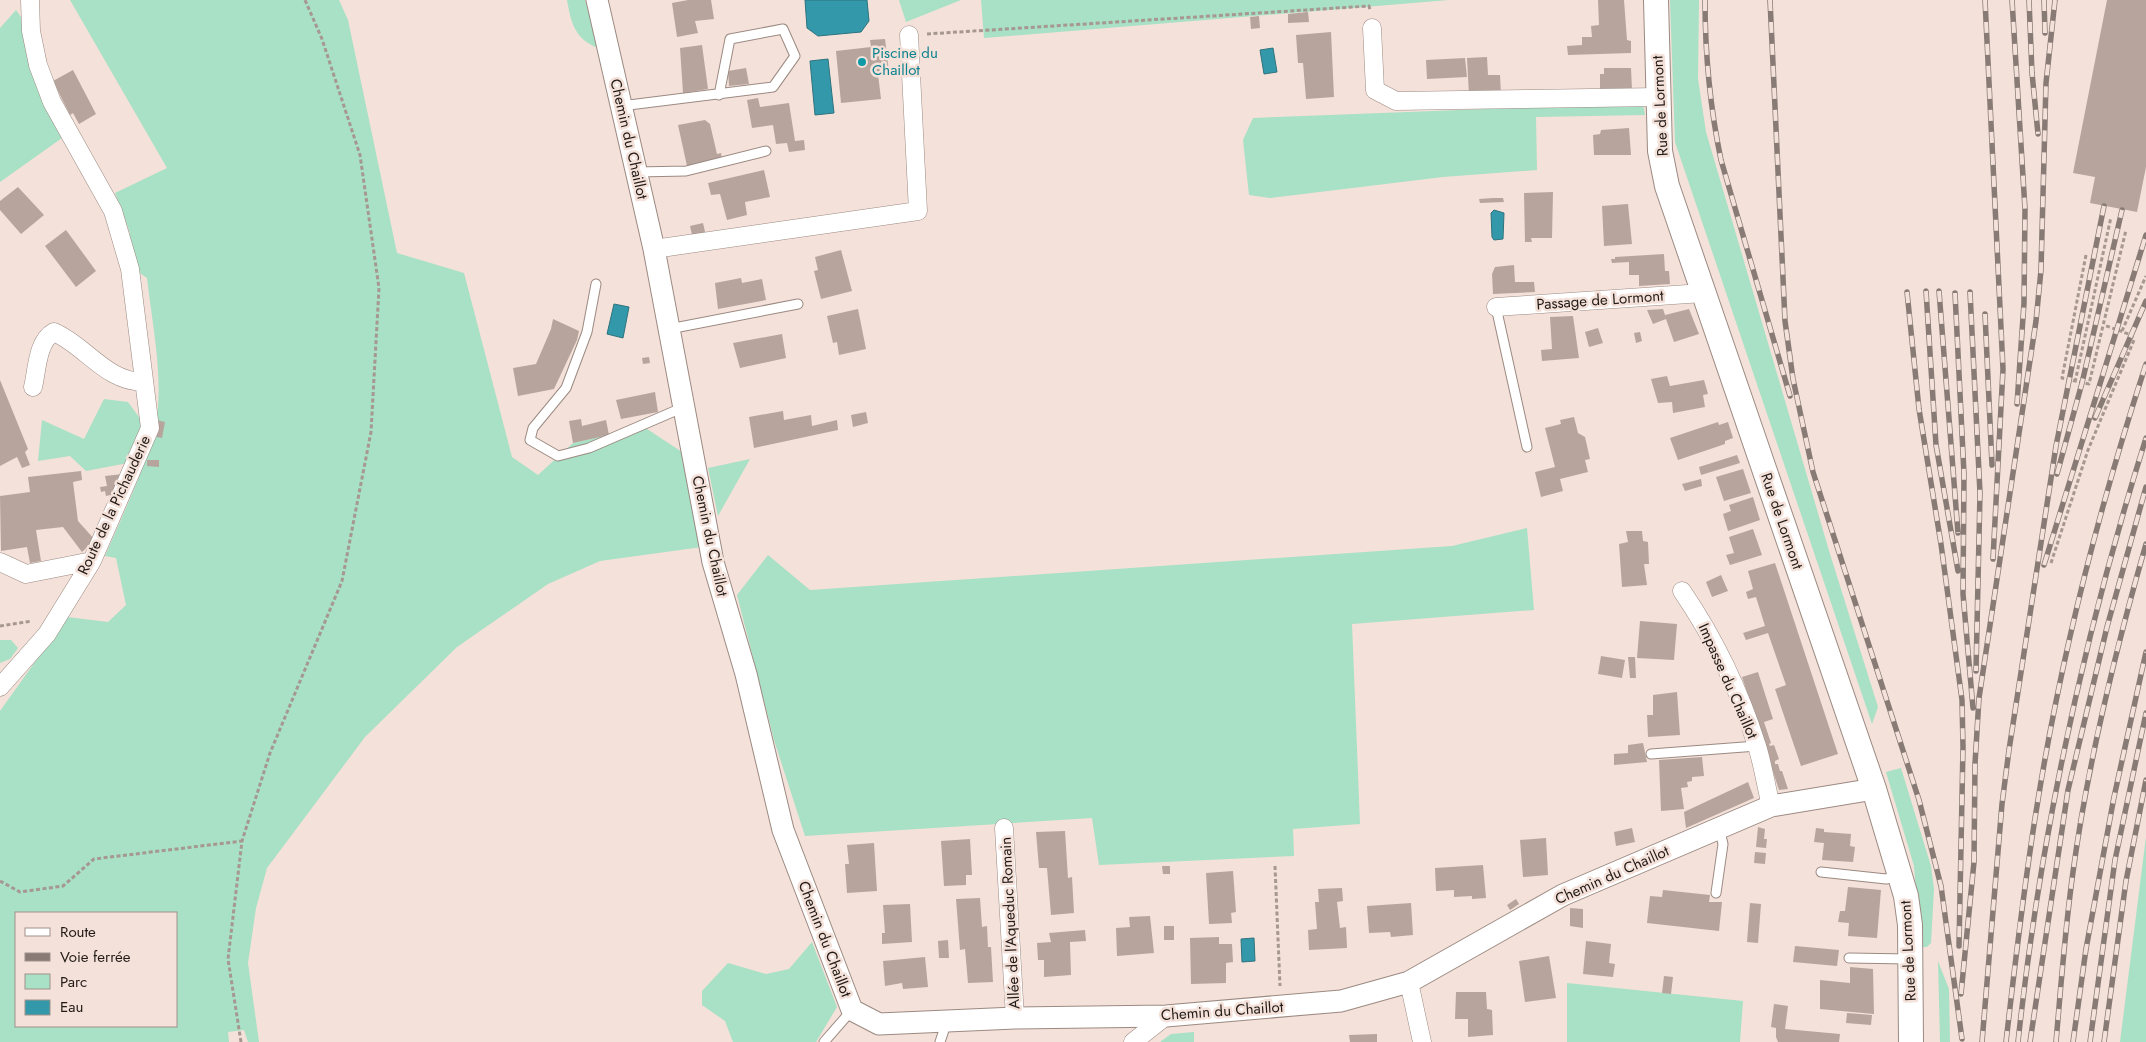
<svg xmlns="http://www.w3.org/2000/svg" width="2146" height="1042" font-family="Jost,sans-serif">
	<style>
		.green { fill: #a8e1c5; fill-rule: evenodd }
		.water { fill: #39a; stroke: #2e737e }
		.building { fill: #b7a59d }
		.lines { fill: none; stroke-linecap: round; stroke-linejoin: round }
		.service-casing { stroke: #9b8a82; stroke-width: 11 }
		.minor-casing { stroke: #9b8a82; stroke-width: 19 }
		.tertiary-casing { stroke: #9b8a82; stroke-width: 23 }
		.secondary-casing { stroke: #9b8a82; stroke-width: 26 }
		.path { stroke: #a69791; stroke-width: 3; stroke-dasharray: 4 2.5; stroke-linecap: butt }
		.service { stroke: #fff; stroke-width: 9 }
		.minor { stroke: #fff; stroke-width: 18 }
		.tertiary { stroke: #fff; stroke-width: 21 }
		.secondary { stroke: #fff; stroke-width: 24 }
		.rail-casing { stroke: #887b76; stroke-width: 5.5 }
		.rail { stroke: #f4e1d9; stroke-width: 4; stroke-dasharray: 11; stroke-linecap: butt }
		.culture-dot { fill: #0f9aa8; stroke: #f4e1d9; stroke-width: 2 }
		.labels { text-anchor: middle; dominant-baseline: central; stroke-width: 5; stroke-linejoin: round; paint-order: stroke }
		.culture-label { font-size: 15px; fill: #0d838f; stroke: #f4e1d9; text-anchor: start }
		.street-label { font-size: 15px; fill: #211a17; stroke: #f4e1d9 }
	</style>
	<rect width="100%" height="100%" fill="#f4e1d9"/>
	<path class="green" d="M70,0H339L348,20L397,253L464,273L512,457L538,475L573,443L644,427L682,452L702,547L600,561L548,584L457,647L365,737L267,868L256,908L248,963L259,1042H248L244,1030L228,1032L229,1042H0V711L67,617L108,622L126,605L116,558L105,556C123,514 144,472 155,427C165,384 152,323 147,278L137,271L127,244L130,233L115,193L167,168ZM16,913H176V1026H16Z
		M567,0H585L598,48C575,39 571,23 567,0Z
		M899,0H961L906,22Z
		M981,0H1449L984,38Z
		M1670,0H1699L1698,79L1706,132L1830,554L1878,707L1872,724L1675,142Z
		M16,10L31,31L69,133L0,182V28Z
		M1643,103L1645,115L1536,117L1537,170L1443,177L1270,198L1249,195L1243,140L1253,118Z
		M104,399L128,402L144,424L128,463L86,471L70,456L38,461L42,420L84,439Z
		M750,459L718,516L708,468Z
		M1527,528L1534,610L1352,624L1360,824L1293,829L1294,856L1099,865L1092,818L805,836L774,740L737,595L768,555L810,590L1452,546Z
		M0,640H11L18,648L10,659L0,663Z
		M1901,768L1931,866L1934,889L1931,943L1927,947H1921L1914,866L1886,772Z
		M2146,837V1042H2120Z
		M812,942L837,1007L816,1042H733L725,1021L702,1005V991L728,963L766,974L789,969Z
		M1938,961L1949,989L1950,1042H1940Z
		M1567,983L1743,1001L1740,1042H1567Z
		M1194,1032V1042H1160L1171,1034Z"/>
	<path class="water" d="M805,0H867L869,21L861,32L818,36L807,28Z
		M1273,48L1277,72L1264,74L1260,50Z
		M828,59L834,113L815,115L810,61Z
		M1494,210L1504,213L1503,239L1494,240L1492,237L1491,213Z
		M614,304L629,307L623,338L607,334Z
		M1254,938L1255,961L1242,962L1241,939Z"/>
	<path class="building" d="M688,0H711L714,19L695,21L698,33L677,37L672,3Z
		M1598,0H1624L1627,40L1631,41V53L1568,55L1567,46L1582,45V37H1592L1591,26L1599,25Z
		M2107,0H2146V167L2137,212L2090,203L2095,177L2073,173Z
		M1308,12L1309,22L1288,23V14Z
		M1259,16L1260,28L1251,29L1250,17Z
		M1331,32L1334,97L1306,99L1303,63H1298L1296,35Z
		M885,39L889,72L878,74L881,99L841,103L836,51L871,47L870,40Z
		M702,45L708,89L683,93L680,48Z
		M1487,57L1488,75H1500L1501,95H1469L1467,58Z
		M1465,58L1467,77L1427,79L1426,60Z
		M746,68L749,84L729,86L728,71Z
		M1604,68H1631L1632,90L1600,92V74H1604Z
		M73,70L96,114L79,124L73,113L70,115L53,81Z
		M758,98L760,107L789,103L795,141L804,140L805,150L789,152L787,143L776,144L773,125L752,128L747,100Z
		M705,120L710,124L717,154L721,153L722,159L687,166L678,125Z
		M1629,128L1631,155H1594L1593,135L1600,134L1601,130Z
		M764,170L770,197L745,202L747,215L727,220L720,194L711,195L708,183Z
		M18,187L44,215L21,234L0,210V201Z
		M1553,192L1552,238H1531L1532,242H1525L1524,193Z
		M1493,198H1503L1504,202L1480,203L1479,199Z
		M1628,204L1632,244L1604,246L1602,206Z
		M703,223L706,236L693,239L690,226Z
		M66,230L96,271L76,287L45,246Z
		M841,250L852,291L821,299L814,271L818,270L815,257Z
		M1664,254L1665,271H1669L1670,284L1639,286V275H1629V262L1612,263L1611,259H1615V257Z
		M1514,265L1515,282H1534L1535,292L1493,294L1492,274L1495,267Z
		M741,278L742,283L762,279L766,300L718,309L715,283Z
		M858,309L866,349L839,355L837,342L833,343L827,316Z
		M1663,309L1665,315L1689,309L1699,334L1674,342L1666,319L1653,324L1647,310Z
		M1573,316L1579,358L1542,361L1541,350L1552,349L1550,317Z
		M553,319L579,331L577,340L554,389L518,396L513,368L536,364L551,329Z
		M1598,328L1603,343L1589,347L1585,332Z
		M1640,332L1642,341L1636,343L1634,333Z
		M782,334L786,358L740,368L733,343Z
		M649,357L650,363L643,364L642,358Z
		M1667,376L1670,386L1704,380L1708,394L1703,395L1705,407L1673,413L1672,402L1658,403L1651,379Z
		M0,380L28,449L25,452L30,465L22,468L17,457L0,466Z
		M655,392L658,412L621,419L616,400Z
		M783,411L784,420L811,415L812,426L837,420L838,430L754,448L749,417Z
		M866,412L868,423L853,427L851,415Z
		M1574,417L1578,433L1585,437L1590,459L1585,460L1588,472L1560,479L1563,491L1541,497L1535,472L1555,467L1545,428L1561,424L1560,420Z
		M581,419L582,426L606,420L609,435L573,443L569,421Z
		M156,420L165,422L162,438L152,436Z
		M1718,422L1719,425L1728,422L1733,438L1725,441V444L1678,460L1670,438Z
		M1737,455L1740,463L1701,475L1699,467Z
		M147,460H159V467L147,466Z
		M1743,469L1751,493L1724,501L1716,477Z
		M81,471L82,480L73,482L78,521L95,540L82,552L63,527L36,530L41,561L30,563L27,547L1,551L0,496L30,492L28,477Z
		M123,474L114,494L106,496L105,491L101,492L100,487L107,486L105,476Z
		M1701,479L1702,486L1685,491L1682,484Z
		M1753,497L1760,520L1728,531L1723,514L1731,511L1729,505Z
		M1753,529L1762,555L1730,565L1726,555L1734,553L1729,537Z
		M1626,531H1642L1643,541L1648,542L1649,564H1644L1647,585L1622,587L1619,544L1628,542Z
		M1775,563L1838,754L1801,766L1775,689L1786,685L1768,633L1746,640L1743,633L1765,626L1756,597L1748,599L1746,592L1753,589L1748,571Z
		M1721,575L1728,591L1712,597L1706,582Z
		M1640,621L1677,624L1674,660L1637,658Z
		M1601,656L1625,660L1622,678L1598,674Z
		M1628,657H1635L1636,678H1630Z
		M1758,672L1773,719L1764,722L1771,743L1769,744L1770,746L1774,745L1779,759L1775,761V764H1778L1780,771H1782L1788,789L1779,790L1742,677Z
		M1677,692L1680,735L1648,737L1647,715H1653V695Z
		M1643,743L1647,762L1614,765V754L1628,753V745Z
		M1702,757L1704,776L1692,777V781L1687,782L1688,787L1681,788L1684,809L1661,811L1659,760Z
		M1748,782L1754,798L1686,828L1684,812Z
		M1758,827L1765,829L1764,839H1767L1766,848L1756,847Z
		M1632,828L1635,842L1616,846L1614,832Z
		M1816,828L1824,829V832L1851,834L1850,846L1855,847L1853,862L1822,860L1824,843L1814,842Z
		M1065,831L1068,878L1072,877L1074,913L1051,915L1047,868H1039L1036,832Z
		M1546,838L1548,875L1523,877L1520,840Z
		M970,839L972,875H966V885L944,886L941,841Z
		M874,843L877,891L847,893L845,864H849L847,845Z
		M1755,852L1766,853L1765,864L1754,863Z
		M1483,865L1486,898L1472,899V896L1454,897V890L1436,891L1435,868Z
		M1162,866H1170V874H1163Z
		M1233,871L1236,912L1231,913L1232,923L1209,924L1206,873Z
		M1848,887L1881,890L1877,938L1848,936L1849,923L1838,922L1840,911H1845Z
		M1342,888L1343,901L1337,902L1340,928L1346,927L1347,948L1309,950L1308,930L1317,929L1315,902H1319L1318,889Z
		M1663,890L1710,895L1709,902H1722L1719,931L1647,923L1650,896L1662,897Z
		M980,898L982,927L987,926L988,947H991L993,982L968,983L965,949L960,950L956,899Z
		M1516,899L1519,904L1510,910L1507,905Z
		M1411,903L1413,935L1391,937L1390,932L1369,933L1367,906Z
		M1750,903L1761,904L1758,943L1747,942Z
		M910,904L912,942L882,944V933H885L883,905Z
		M1570,908L1583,909V928L1570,926Z
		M1150,916L1154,953L1117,956L1116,928L1130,927L1129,917Z
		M1164,926H1174V940H1164Z
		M1085,930L1086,941L1070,942L1071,975L1044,977V960H1038L1037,943L1051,942L1049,933Z
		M1219,937V944H1232L1233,962L1226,963V983L1191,984L1190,938Z
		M948,940L949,958H939L938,941Z
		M1586,941L1611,944L1609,963L1615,964L1613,977L1583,974Z
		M1795,946L1839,950L1837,966L1793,962Z
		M1549,956L1556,998L1525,1002L1519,961Z
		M925,957L928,987L903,989L902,983L885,986L883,961Z
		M1850,967L1873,969L1874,1014L1820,1009V980L1850,983Z
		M1664,976L1673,977L1671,994L1662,993Z
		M1456,992H1486L1487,1009L1492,1010L1493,1035L1468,1037V1019H1455Z
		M1774,1004L1788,1006L1785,1029L1840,1034L1839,1042H1778L1776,1037V1028L1771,1027Z
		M1847,1013L1872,1015L1871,1025L1846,1023Z
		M1377,1034V1042H1350L1349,1035Z"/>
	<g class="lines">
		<defs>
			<path id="service" d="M621,106L773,87L795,56L783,29L730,39L719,95
				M637,172L686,171L766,151
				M596,284L587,332L566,388L533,428L530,440L558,456L589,448L684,407
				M1496,307L1527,447
				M669,329L798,304
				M1651,754L1757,746
				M1821,872L1886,879L1900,876
				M1716,893L1723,844L1719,828
				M1849,958L1909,959
				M824,1042L852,1010
				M940,1042L947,1021"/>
			<path id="minor" d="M1372,28L1375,90L1396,101L1658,97
				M654,249L918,211L909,35
				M1496,307L1703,293
				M33,387C37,371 37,341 54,332C86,346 106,382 144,382
				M0,562L26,574L92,561
				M1682,591C1714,638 1740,692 1757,746C1763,765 1766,786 1771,806
				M0,687L47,634L92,561L150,428L130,269L113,211L52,102L38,65L31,31L30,0
				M1004,828L1015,1018
				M1409,982L1422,1042
				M1133,1042L1166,1016"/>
			<path id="tertiary" d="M597,0L654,249L713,562L746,674L783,830L852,1010L879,1024L1015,1018L1166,1016L1341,1001L1409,982L1563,895L1771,806L1874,789"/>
			<path id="secondary" d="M1656,0L1660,151L1667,186L1874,789L1906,896L1910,925L1911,1042"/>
		</defs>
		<use href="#service" class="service-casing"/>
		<use href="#minor" class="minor-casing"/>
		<use href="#tertiary" class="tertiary-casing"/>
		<use href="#secondary" class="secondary-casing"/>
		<path class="path" d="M927,34L1369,6L1370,10
			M2086,255L2062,378L2089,384L2126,230
			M2122,331L2146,276
			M2075,382L2111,217
			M2051,563L2088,450L2134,340L2131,335L2104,325
			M0,626L32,621
			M1275,866L1280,986
			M0,881L20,892L63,886L94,859L242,841
			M241,1042L228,959L242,841L270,753L342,581L371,432L379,288L360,155L322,39L305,0"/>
		<use href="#service" class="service"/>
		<use href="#minor" class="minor"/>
		<use href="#tertiary" class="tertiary"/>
		<use href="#secondary" class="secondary"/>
		<defs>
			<path id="rail" d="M1705,0C1705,54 1710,107 1721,160L1790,396
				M1770,0L1785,321L1793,379L1813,472L1919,800L1941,886L1962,1039
				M1985,0L2003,369L1993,559
				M2012,0L2025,209L2024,303L2017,404
				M2029,0L2032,73L2038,134
				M2044,0L2045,33
				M1926,291L1936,445L1958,571
				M1939,291L1958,533
				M1907,292L1919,409L1941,544L1962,700L1963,747L1959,946
				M1970,292L1980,493L1976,671
				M1955,293L1964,474L1963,594L1973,708
				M1985,314L1992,465
				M2095,418L2146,301
				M2057,474L2082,383L2122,210
				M2044,565L2146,235
				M1961,994L1974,862L1975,764L1979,698L2036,321L2041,270L2046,83L2055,0
				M1982,1042L2002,804L2009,750L2056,446L2104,206
				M2006,1042C2015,963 2024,885 2037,806C2061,656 2099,508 2146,364
				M2018,1042C2040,837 2084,635 2146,438
				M2030,1042L2068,790L2107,627L2146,487
				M2056,1042C2061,985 2065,929 2073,872C2088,761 2115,652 2146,544
				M2073,1042L2086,949L2114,797L2146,652
				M2090,1042L2115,860L2146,713
				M2104,1042L2126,881L2146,780"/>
		</defs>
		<use href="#rail" class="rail-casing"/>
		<use href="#rail" class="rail"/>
	</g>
	<circle class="culture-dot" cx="862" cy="62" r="5"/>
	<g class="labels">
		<g class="culture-label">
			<text x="872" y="53">Piscine du<tspan x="872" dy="17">Chaillot</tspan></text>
		</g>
		<g class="street-label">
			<text transform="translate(1660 106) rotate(-93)">Rue de Lormont</text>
			<text transform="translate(629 139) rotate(77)">Chemin du Chaillot</text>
			<text transform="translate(1600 300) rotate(-4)">Passage de Lormont</text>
			<text transform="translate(114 505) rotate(-65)">Route de la Pichauderie</text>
			<text transform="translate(1782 521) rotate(71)">Rue de Lormont</text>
			<text transform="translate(710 536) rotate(78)">Chemin du Chaillot</text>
			<text transform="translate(1728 681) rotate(66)">Impasse du Chaillot</text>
			<text transform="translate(1612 875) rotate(-24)">Chemin du Chaillot</text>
			<text transform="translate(1010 923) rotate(-93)">Allée de l'Aqueduc Romain</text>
			<text transform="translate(825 939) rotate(69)">Chemin du Chaillot</text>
			<text transform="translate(1908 951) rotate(-93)">Rue de Lormont</text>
			<text transform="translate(1222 1011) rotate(-4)">Chemin du Chaillot</text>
		</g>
	</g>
	<rect x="15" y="912" width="162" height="115" fill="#f4e1d9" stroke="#a0918b"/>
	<rect x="25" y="928" width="25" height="8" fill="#ffffff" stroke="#a0918b"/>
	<text x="60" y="937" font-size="15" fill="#211a17">Route</text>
	<rect x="25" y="953" width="25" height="8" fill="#887b76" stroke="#a0918b"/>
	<text x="60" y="962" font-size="15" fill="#211a17">Voie ferrée</text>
	<rect x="25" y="974" width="25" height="15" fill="#a8e1c5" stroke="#a0918b"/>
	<text x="60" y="987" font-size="15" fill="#211a17">Parc</text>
	<rect x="25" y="1000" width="25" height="15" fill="#3399aa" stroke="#a0918b"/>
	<text x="60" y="1012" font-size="15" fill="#211a17">Eau</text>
</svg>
